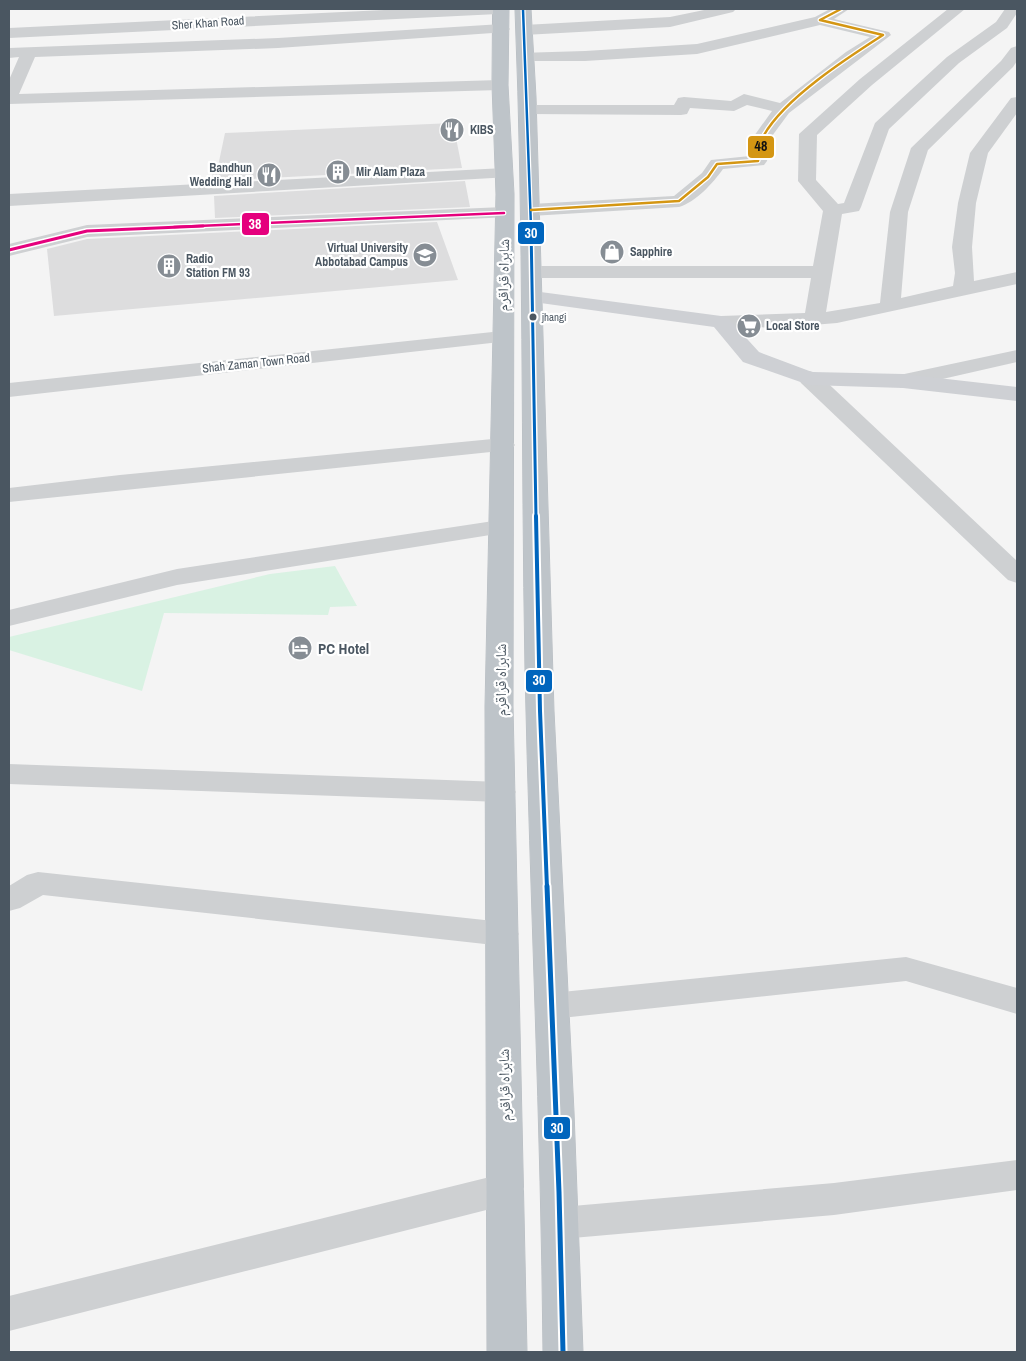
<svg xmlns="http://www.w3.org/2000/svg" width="1026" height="1361" font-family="'Archivo Narrow','Noto Naskh Arabic',sans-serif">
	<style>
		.green { fill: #d9f2e3 }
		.building { fill: #ddddde }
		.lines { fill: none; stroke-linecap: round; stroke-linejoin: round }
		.highway-casing { stroke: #b9bec3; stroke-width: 1 }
		.street { fill: #ced0d2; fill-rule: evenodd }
		.secondary { fill: #ced0d4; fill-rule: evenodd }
		.highway { fill: #bec4c9; fill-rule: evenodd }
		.bus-1-far3-casing { stroke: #fff; stroke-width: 5 }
		.bus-1-far2-casing { stroke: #fff; stroke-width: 6 }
		.bus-1-far1-casing { stroke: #fff; stroke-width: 8 }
		.bus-1-casing { stroke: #fff; stroke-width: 9 }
		.bus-2-casing { stroke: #fff; stroke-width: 5 }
		.bus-3-far1-casing { stroke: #fff; stroke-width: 5 }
		.bus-3-casing { stroke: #fff; stroke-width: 6 }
		.bus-1-far3 { stroke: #0065bd; stroke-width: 2.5 }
		.bus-1-far2 { stroke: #0065bd; stroke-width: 3 }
		.bus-1-far1 { stroke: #0065bd; stroke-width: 4 }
		.bus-1 { stroke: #0065bd; stroke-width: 5 }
		.bus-2 { stroke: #d49613; stroke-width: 2.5 }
		.bus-3-far1 { stroke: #e5007d; stroke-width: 2.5 }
		.bus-3 { stroke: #e5007d; stroke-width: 3 }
		.bus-dot { fill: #4a5661; stroke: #fff; stroke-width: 2 }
		.labels { text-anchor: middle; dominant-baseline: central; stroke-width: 4.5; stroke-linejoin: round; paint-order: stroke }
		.far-bus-label { font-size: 11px; fill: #4a5661; stroke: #fff; text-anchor: start }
		.far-street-label { font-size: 12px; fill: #4a5661; stroke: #fff }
		.far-poi-label { font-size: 12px; font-weight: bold; fill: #4a5661; stroke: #fff; text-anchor: start }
		.street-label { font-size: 15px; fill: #4a5661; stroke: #fff }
		.poi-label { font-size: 15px; font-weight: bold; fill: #4a5661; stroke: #fff; text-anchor: start }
		.line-badge { stroke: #fff; stroke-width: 2 }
		.badge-label { font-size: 14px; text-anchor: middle; font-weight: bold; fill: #fff }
		.pale-badge-label { font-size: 14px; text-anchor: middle; font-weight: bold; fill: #111 }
	</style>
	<rect width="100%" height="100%" fill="#f4f4f4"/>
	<path class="green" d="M335,566L357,606L330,607L328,615L164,613L142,691L9,650V637L270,574Z"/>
	<path class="building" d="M453,123L462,168L213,181L212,172L217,171L225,133Z
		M465,181L470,207L215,218L214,196Z
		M437,222L458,280L54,316L47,249L87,239Z"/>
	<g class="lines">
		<defs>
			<path id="highway" d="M493,9H509L508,85L514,194L513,706L527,1352H487L485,706L496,194L492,85Z
				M515,9H531L536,97L554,711L574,1112L583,1352H543C541,1125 530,898 525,670C521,450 524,229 515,9Z"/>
		</defs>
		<use href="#highway" class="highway-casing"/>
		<path class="street" d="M405,9H506L503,12L498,14L9,38V28Z
			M709,9H736L733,12L670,27L524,35L519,33L516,30L519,27L524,25L670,17Z
			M830,9H849L834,19L889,32L891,35L789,113L772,136L767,161L764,165L723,169C713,183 696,202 679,207L531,216L524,214L522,210L524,206L531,204L674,196L702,173L711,160L750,156L754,136L772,111L747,105L734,111L690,108L687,114L681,115L528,114L522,113L520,109L522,105H674L678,98L684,97L731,101L744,94L780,103L846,52L870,37L820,25L697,54L585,61H525L519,59L517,56L519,53L585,51L697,44L815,17Z
			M948,9H965L872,85L817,135L816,180L838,204L844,203L875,123L947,57L996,22L1005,9H1017V13L1007,28L959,63L889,129L861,207L859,211L842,214L826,312L880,303L890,212L911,148L1001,61L1011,48L1017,46V61L1013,67L928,150L908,212L901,298L953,286L955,273L952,247L958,203L970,153L1011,98L1017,97V113L988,153L976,203L972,247L974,281L1017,272V284L837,323L788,327L721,328L714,326L711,322L714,318L721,316L805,313L811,278H532L525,276L522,272L525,268L532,266H813L823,211L798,181L799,134L860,79Z
			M502,24L507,26L510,29L507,32L278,48L35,57L19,94L500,80L506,81L508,85L506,89L500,90L9,104V80L19,57L9,58V48L278,38Z
			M504,168L510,169L513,173L510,177L9,206V194Z
			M504,207L511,209L513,213L511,217L87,237L9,256V244L87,225Z
			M502,331L509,333L513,337L509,341L9,397V383Z
			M1017,350V362L903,388L895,386L892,381L895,376Z
			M809,371L817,373L1017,561V583L1008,580L801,383L798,378L801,373Z
			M503,438L511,440L515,445L511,450L9,502V488L120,475Z
			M500,520L509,522L512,527L509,532L177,585L9,626V610L177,569Z
			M9,764L501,782L511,785L516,792L511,799L501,802L9,784Z
			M38,872L503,922L514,926L519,934L514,942L503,946L43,895L20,908L9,911V886L27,875Z
			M906,957L1017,988V1014L906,981L552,1019L540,1015L535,1006L540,997L552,993Z
			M1017,1160V1190L834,1215L561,1239L548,1234L542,1223L548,1212L561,1207L834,1183Z
			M506,1173L519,1178L524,1189L519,1200L506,1205L9,1331V1296Z"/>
		<path class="secondary" d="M533,291L721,316L728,318L759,352L812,372L903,374L1017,387V401L903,388L809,385L743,362L714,327L526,301L523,297L526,293Z"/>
		<use href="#highway" class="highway"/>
		<defs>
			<path id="bus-1-far3" d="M523,9L531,227"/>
			<path id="bus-1-far2" d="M531,226L536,517"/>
			<path id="bus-1-far1" d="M536,516L540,711L547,888"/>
			<path id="bus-1" d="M547,886L559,1192L563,1352"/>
			<path id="bus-2" d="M531,210L679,201L708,177L717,164L758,161C760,153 760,142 764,135C785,98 847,58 883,35L820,20L841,9"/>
			<path id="bus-3-far1" d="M174,227L504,213"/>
			<path id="bus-3" d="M9,250L87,231L203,226"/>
		</defs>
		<use href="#bus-1-far3" class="bus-1-far3-casing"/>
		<use href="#bus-1-far2" class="bus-1-far2-casing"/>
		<use href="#bus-1-far1" class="bus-1-far1-casing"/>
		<use href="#bus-1" class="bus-1-casing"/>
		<use href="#bus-2" class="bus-2-casing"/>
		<use href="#bus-3-far1" class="bus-3-far1-casing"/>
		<use href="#bus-3" class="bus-3-casing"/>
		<use href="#bus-1-far3" class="bus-1-far3"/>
		<use href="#bus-1-far2" class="bus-1-far2"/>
		<use href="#bus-1-far1" class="bus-1-far1"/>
		<use href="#bus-1" class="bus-1"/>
		<use href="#bus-2" class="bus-2"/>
		<use href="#bus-3-far1" class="bus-3-far1"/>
		<use href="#bus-3" class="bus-3"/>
	</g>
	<defs>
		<symbol id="restaurant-disc" viewBox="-11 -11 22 22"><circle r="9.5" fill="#868d94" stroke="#fff"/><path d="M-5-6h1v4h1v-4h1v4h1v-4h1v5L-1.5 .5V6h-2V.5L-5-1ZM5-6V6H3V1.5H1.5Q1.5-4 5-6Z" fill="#fff"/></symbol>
		<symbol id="building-disc" viewBox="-11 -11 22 22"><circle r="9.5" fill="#868d94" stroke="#fff"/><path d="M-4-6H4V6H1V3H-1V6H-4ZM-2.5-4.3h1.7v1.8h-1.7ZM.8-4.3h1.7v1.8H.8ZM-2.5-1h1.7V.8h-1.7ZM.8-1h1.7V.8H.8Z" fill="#fff"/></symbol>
		<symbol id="shop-disc" viewBox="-11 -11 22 22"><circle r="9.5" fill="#868d94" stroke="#fff"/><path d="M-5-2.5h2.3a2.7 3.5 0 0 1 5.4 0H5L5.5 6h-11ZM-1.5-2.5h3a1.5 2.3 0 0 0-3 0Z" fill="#fff"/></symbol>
		<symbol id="university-disc" viewBox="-11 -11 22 22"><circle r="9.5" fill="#868d94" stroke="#fff"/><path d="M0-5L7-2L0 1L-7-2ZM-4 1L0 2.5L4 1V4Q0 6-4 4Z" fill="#fff"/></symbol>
		<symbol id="supermarket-disc" viewBox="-11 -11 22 22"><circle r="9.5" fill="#868d94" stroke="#fff"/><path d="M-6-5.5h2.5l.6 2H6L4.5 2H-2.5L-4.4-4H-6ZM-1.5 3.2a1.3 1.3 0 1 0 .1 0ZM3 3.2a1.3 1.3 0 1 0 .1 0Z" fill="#fff"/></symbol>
		<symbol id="hotel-disc" viewBox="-11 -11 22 22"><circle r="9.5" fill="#868d94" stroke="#fff"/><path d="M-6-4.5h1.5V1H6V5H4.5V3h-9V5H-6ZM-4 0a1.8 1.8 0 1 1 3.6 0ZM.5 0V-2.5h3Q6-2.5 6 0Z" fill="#fff"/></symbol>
	</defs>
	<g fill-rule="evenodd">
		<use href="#restaurant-disc" x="438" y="116" width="28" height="28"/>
		<use href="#building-disc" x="324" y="158" width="28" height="28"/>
		<use href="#restaurant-disc" x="255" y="161" width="28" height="28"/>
		<use href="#shop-disc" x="598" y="238" width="28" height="28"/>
		<use href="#university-disc" x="411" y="241" width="28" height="28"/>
		<use href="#building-disc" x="155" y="252" width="28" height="28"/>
		<use href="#supermarket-disc" x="735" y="312" width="28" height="28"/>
		<use href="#hotel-disc" x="286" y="634" width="28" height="28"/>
	</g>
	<circle class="bus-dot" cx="533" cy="317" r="4.5"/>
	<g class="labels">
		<g class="far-bus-label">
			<text x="542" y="317">jhangi</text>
		</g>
		<g class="far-street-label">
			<text transform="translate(208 23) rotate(-4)">Sher Khan Road</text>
			<text transform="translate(256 363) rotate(-6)">Shah Zaman Town Road</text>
		</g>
		<g class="far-poi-label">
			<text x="470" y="130">KIBS</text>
			<text x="252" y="168" text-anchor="end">Bandhun<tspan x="252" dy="14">Wedding Hall</tspan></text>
			<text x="356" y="172">Mir Alam Plaza</text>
			<text x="408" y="248" text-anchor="end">Virtual University<tspan x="408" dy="14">Abbotabad Campus</tspan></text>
			<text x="630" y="252">Sapphire</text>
			<text x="186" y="259">Radio<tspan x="186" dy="14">Station FM 93</tspan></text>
			<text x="766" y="326">Local Store</text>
		</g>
		<g class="street-label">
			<text transform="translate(503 275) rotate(-89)">شاہراہ قراقرم</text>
			<text transform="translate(500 680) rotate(-90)">شاہراہ قراقرم</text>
			<text transform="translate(504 1085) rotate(-91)">شاہراہ قراقرم</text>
		</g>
		<g class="poi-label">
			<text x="318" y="648">PC Hotel</text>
		</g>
	</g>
	<g class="line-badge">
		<rect x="747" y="135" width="28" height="24" rx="5" fill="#d49613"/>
		<rect x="241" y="212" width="29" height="24" rx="5" fill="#e5007d"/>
		<rect x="517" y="221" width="28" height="24" rx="5" fill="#0065bd"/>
		<rect x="525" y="669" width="28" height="24" rx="5" fill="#0065bd"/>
		<rect x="543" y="1116" width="28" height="24" rx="5" fill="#0065bd"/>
	</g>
	<g class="badge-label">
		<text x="255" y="229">38</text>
		<text x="531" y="238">30</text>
		<text x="539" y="685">30</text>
		<text x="557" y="1133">30</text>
	</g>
	<g class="pale-badge-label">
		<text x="761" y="151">48</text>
	</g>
	<rect width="1026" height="1361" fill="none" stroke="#4a5661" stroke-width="20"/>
</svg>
